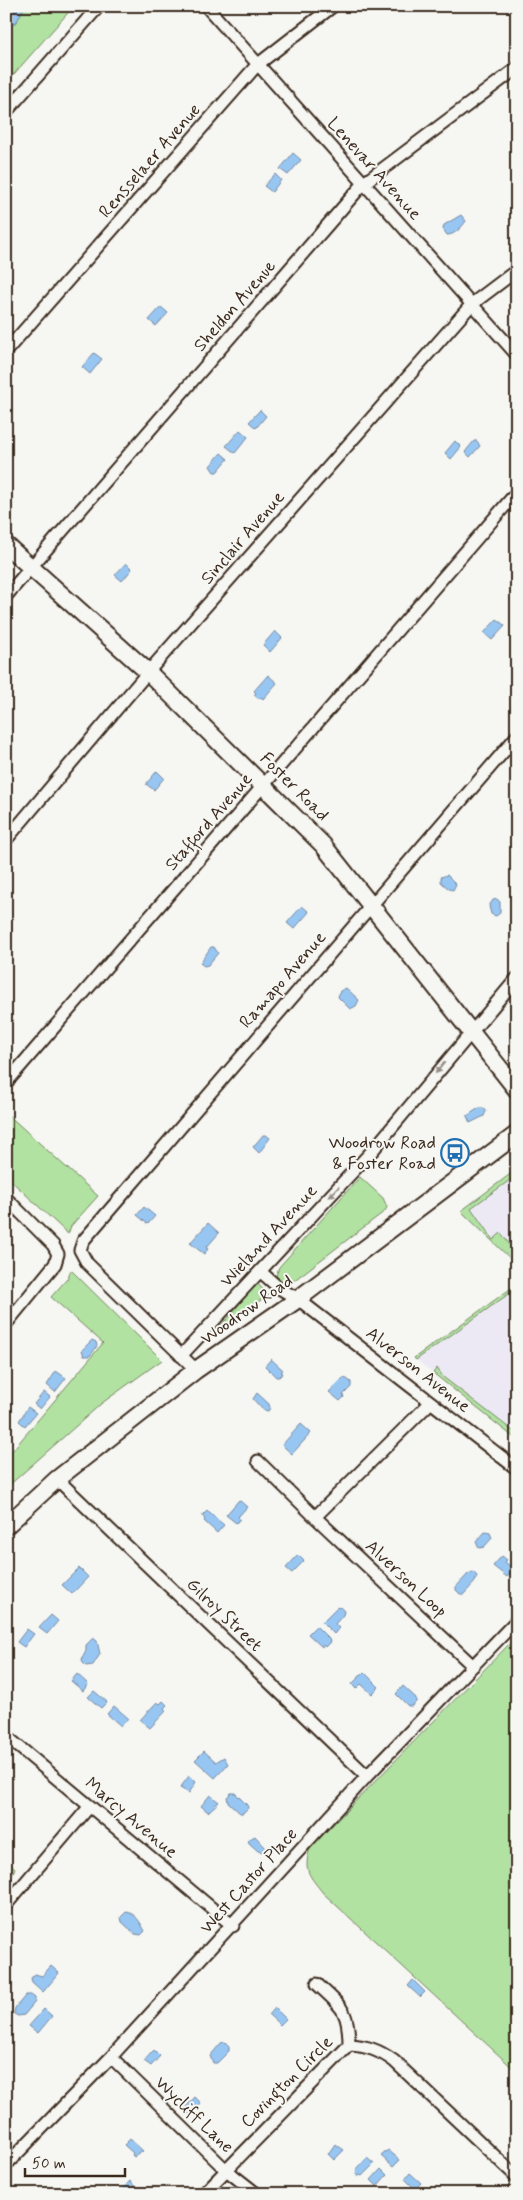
<svg xmlns="http://www.w3.org/2000/svg" width="523" height="2200" font-family="Mynerve,sans-serif">
	<style>
		.built { fill: #ece9f5 }
		.green { fill: #b1e2a2; stroke: #768660 }
		.water { fill: #98c6f3; stroke: #73889e }
		.lines { fill: none; stroke-linecap: round; stroke-linejoin: round }
		.street-casing { stroke: #3b2a1e; stroke-width: 15 }
		.secondary-casing { stroke: #3b2a1e; stroke-width: 20 }
		.street { stroke: #f6f6f2; stroke-width: 11 }
		.secondary { stroke: #f6f6f2; stroke-width: 16 }
		.oneway { fill: #989088 }
		.labels { text-anchor: middle; dominant-baseline: central; stroke-width: 4; stroke-linejoin: round; paint-order: stroke }
		.street-label { font-size: 18px; fill: #3b2a1e; stroke: #f6f6f2 }
		.poi-label { font-size: 18px; fill: #3b2a1e; stroke: #f6f6f2; text-anchor: end }
	</style>
	<rect width="100%" height="100%" fill="#f6f6f2"/>
	<filter id="ink" filterUnits="userSpaceOnUse"><feTurbulence type="fractalNoise" baseFrequency=".02" numOctaves="2"/><feDisplacementMap in="SourceGraphic" scale="10" xChannelSelector="R" yChannelSelector="G"/><feConvolveMatrix kernelMatrix="1 2 1 2 8 2 1 2 1" color-interpolation-filters="sRGB"/></filter>
	<g filter="url(#ink)">
		<path class="built" d="M517,1169V1265L461,1211Z
			M517,1284V1440L414,1358Z"/>
		<path class="green" d="M6,6H74L6,83Z
			M6,1113L98,1196L71,1226L68,1234L6,1176Z
			M517,1169V1175L471,1208L493,1240L501,1233L517,1255V1265L461,1211Z
			M360,1177L383,1198L387,1207L385,1211L292,1282L289,1284L282,1281L276,1276L279,1267Z
			M71,1270L162,1360L102,1403L6,1488V1458L103,1343L51,1297L67,1279Z
			M257,1283L268,1295L221,1328V1326Z
			M517,1284V1288L416,1360L414,1358Z
			M437,1368L443,1377L517,1434V1440L433,1373Z
			M517,1636V2072L323,1893C309,1875 303,1871 310,1848Z
			M6,1860L15,1868L6,1889Z"/>
		<path class="water" d="M6,6H25L17,21L6,31Z
			M293,153L301,160L288,175L280,169Z
			M275,174L281,180L272,192L264,186Z
			M461,215L466,221C462,227 455,235 447,235L443,229L444,225Z
			M161,307L168,313L156,326L149,320Z
			M94,353L102,359L90,374L82,367Z
			M260,410L266,416L256,428L249,422Z
			M240,430L248,437L235,453L226,446Z
			M455,441L461,447L451,459L445,453Z
			M474,441H477L480,446L470,457L465,452Z
			M221,453L228,459L217,472H214L210,466Z
			M126,563L132,569L122,581L115,575Z
			M497,619L505,626L492,640L484,633Z
			M275,631L282,638L270,652L263,645Z
			M268,675L277,683L263,699L261,697L259,699L254,695L256,693L254,691Z
			M157,771L164,778L154,790L146,784Z
			M447,875L456,884L453,890L449,889L441,882V877Z
			M497,899L500,902V913L496,916L491,914L489,906L493,900Z
			M302,906L309,912L294,929L287,923Z
			M211,947H214L218,953L208,965L204,966L200,963Z
			M346,988L359,1000L356,1006L350,1009L338,997L340,991Z
			M479,1108H484L486,1111L484,1116L470,1123L467,1116Z
			M263,1135H266L270,1138L259,1153L253,1147Z
			M144,1207L155,1216L148,1224L137,1215Z
			M208,1223L219,1233L206,1248L208,1249L204,1254L190,1243Z
			M92,1340L96,1342L97,1346L90,1356H84L82,1350Z
			M271,1359L283,1370L281,1372L283,1373L279,1377H276L265,1366Z
			M56,1371L66,1378L55,1392L47,1385Z
			M343,1378L347,1379L351,1382V1387L343,1395L344,1397L340,1401L329,1392Z
			M44,1392L50,1397L40,1409L34,1404Z
			M257,1393L269,1404L270,1408L268,1411L263,1410L253,1399Z
			M28,1407L36,1413L25,1426L19,1421Z
			M301,1424L311,1433L292,1454L282,1445Z
			M239,1500L247,1507L238,1517L240,1519L236,1523L226,1515Z
			M207,1511L224,1525L217,1533L204,1521L205,1519L202,1516Z
			M485,1532L490,1533L492,1538L484,1547L479,1548L476,1542Z
			M298,1555L304,1561L292,1573L286,1568Z
			M502,1556L507,1560L505,1562L514,1569L507,1577L493,1566Z
			M79,1568L88,1577L72,1594L62,1585Z
			M473,1572L477,1576L475,1582L464,1594H460L456,1590V1587L468,1574Z
			M340,1607L344,1611L343,1615L335,1624L339,1628L334,1634L322,1622L336,1608Z
			M51,1615L58,1621L47,1634L39,1628Z
			M316,1626L329,1639L330,1642L325,1647L323,1645L322,1647L308,1634Z
			M27,1629L34,1634L24,1647L17,1642Z
			M93,1638L97,1641L100,1654L93,1665L86,1666L83,1663L82,1659L86,1651V1645Z
			M364,1672L379,1687L372,1694L361,1684L356,1689L352,1684Z
			M77,1674L88,1684L83,1691L71,1681Z
			M403,1686L416,1698V1702L412,1706H408L396,1694Z
			M94,1691L107,1702L101,1708L88,1697Z
			M163,1701L167,1705L164,1708L166,1711L150,1728L140,1720L157,1702L160,1704Z
			M114,1706L128,1718L121,1726L107,1714Z
			M204,1751L216,1762L224,1757L228,1764L215,1778L195,1760Z
			M189,1776L196,1782L189,1793L180,1788Z
			M231,1793H235L247,1805L248,1808L243,1813H240L228,1802L227,1797Z
			M210,1795L219,1802L208,1812L201,1806Z
			M255,1836L266,1848L262,1852L258,1851L249,1843L248,1840Z
			M126,1912C136,1913 141,1924 145,1931L141,1935L135,1934L122,1922L121,1917Z
			M51,1966L59,1973L43,1992L32,1982L31,1978L35,1974L42,1976Z
			M413,1980L425,1992L420,1997L408,1986Z
			M26,1995H31L35,1998V2002L24,2015L18,2016L14,2014L15,2008Z
			M275,2008L286,2019L280,2025L269,2015Z
			M44,2009L52,2016L38,2033L29,2026Z
			M225,2042L229,2046V2051L217,2063H213L210,2056L221,2043Z
			M154,2050L160,2056L151,2066L144,2061Z
			M195,2097L201,2103L190,2115L184,2109Z
			M130,2139L143,2151L134,2157L132,2155L133,2153L124,2145Z
			M335,2144L344,2150L334,2160L328,2154Z
			M388,2150L400,2160L393,2167L381,2156Z
			M367,2158L374,2164L362,2176L360,2175L358,2177L356,2174L357,2172L356,2170Z
			M381,2169L387,2175L377,2186L371,2180Z
			M410,2173L421,2183L415,2189L405,2179Z
			M130,2181L137,2189L132,2194H117Z"/>
		<g class="lines">
			<defs>
				<path id="street" d="M206,6L517,355
					M6,112L99,6
					M6,351L257,65L333,6
					M6,596L364,183L517,68
					M6,840L148,672L472,304L517,270
					M6,1083L517,492
					M6,1198L53,1245L58,1254L55,1264L6,1324
					M261,1272L279,1288L298,1299L517,1469
					M181,1356L373,1150L517,978
					M196,1370L87,1263L80,1250L83,1241L517,736
					M258,1461L315,1517L473,1666
					M57,1479L367,1776
					M315,1517L431,1402
					M6,1736L233,1926
					M6,1905L90,1806
					M317,1984C341,2007 349,2009 349,2045
					M111,2057L225,2169L257,2194
					M6,2165L111,2057L367,1776L517,1620
					M203,2194L349,2045C367,2046 379,2050 394,2061L517,2177"/>
				<path id="secondary" d="M6,545L148,672L323,845L517,1090
					M6,1526L57,1479L196,1370L298,1299L517,1134"/>
			</defs>
			<use href="#street" class="street-casing"/>
			<use href="#secondary" class="secondary-casing"/>
			<use href="#street" class="street"/>
			<use href="#secondary" class="secondary"/>
		</g>
		<defs><path id="oneway-solid" d="M-6-.8H1V-3.2L6.5 0L1 3.2V.8H-6Z" transform="scale(1.25)"/></defs>
		<g class="oneway">
			<use href="#oneway-solid" transform="translate(440 1068) rotate(129)"/>
			<use href="#oneway-solid" transform="translate(334 1192) rotate(133)"/>
		</g>
	</g>
	<defs>
		<symbol id="bus-ring" viewBox="-11 -11 22 22"><circle r="9.5" fill="#f6f6f2" stroke="#1f6fb2" stroke-width="1.5"/><path d="M-5-6H5V4H4V6H2V4H-2V6H-4V4H-5ZM-3.5-4V0h7V-4ZM-3.5 1.2v1.5H-2V1.2ZM2 1.2v1.5H3.5V1.2Z" fill="#1f6fb2"/></symbol>
	</defs>
	<g fill-rule="evenodd">
		<use href="#bus-ring" x="439" y="1137" width="32" height="32"/>
	</g>
	<g class="labels">
		<g class="street-label">
			<text transform="translate(150 161) rotate(-49)">Rensselaer Avenue</text>
			<text transform="translate(374 169) rotate(48)">Lenevar Avenue</text>
			<text transform="translate(235 306) rotate(-49)">Sheldon Avenue</text>
			<text transform="translate(243 538) rotate(-49)">Sinclair Avenue</text>
			<text transform="translate(294 787) rotate(45)">Foster Road</text>
			<text transform="translate(209 822) rotate(-49)">Stafford Avenue</text>
			<text transform="translate(283 980) rotate(-49)">Ramapo Avenue</text>
			<text transform="translate(269 1236) rotate(-47)">Wieland Avenue</text>
			<text transform="translate(247 1310) rotate(-35)">Woodrow Road</text>
			<text transform="translate(418 1370) rotate(38)">Alverson Avenue</text>
			<text transform="translate(406 1579) rotate(43)">Alverson Loop</text>
			<text transform="translate(224 1615) rotate(44)">Gilroy Street</text>
			<text transform="translate(131 1818) rotate(40)">Marcy Avenue</text>
			<text transform="translate(249 1881) rotate(-48)">West Castor Place</text>
			<text transform="translate(287 2082) rotate(-45)">Covington Circle</text>
			<text transform="translate(194 2115) rotate(44)">Wycliff Lane</text>
		</g>
		<g class="poi-label">
			<text x="436" y="1143">Woodrow Road<tspan x="436" dy="21">&amp; Foster Road</tspan></text>
		</g>
	</g>
	<rect width="523" height="2200" fill="none" stroke="#f6f6f2" stroke-width="25"/>
	<rect x="12" y="12" width="498" height="2175" fill="none" stroke="#3b2a1e" stroke-width="2" filter="url(#ink)"/>
	<path d="M25 2168v8h100v-8" fill="none" stroke="#3b2a1e" stroke-width="2.5"/>
	<text x="32" y="2168" font-size="15" fill="#3b2a1e" stroke="#f6f6f2" stroke-width="4" paint-order="stroke">50 m</text>
</svg>
